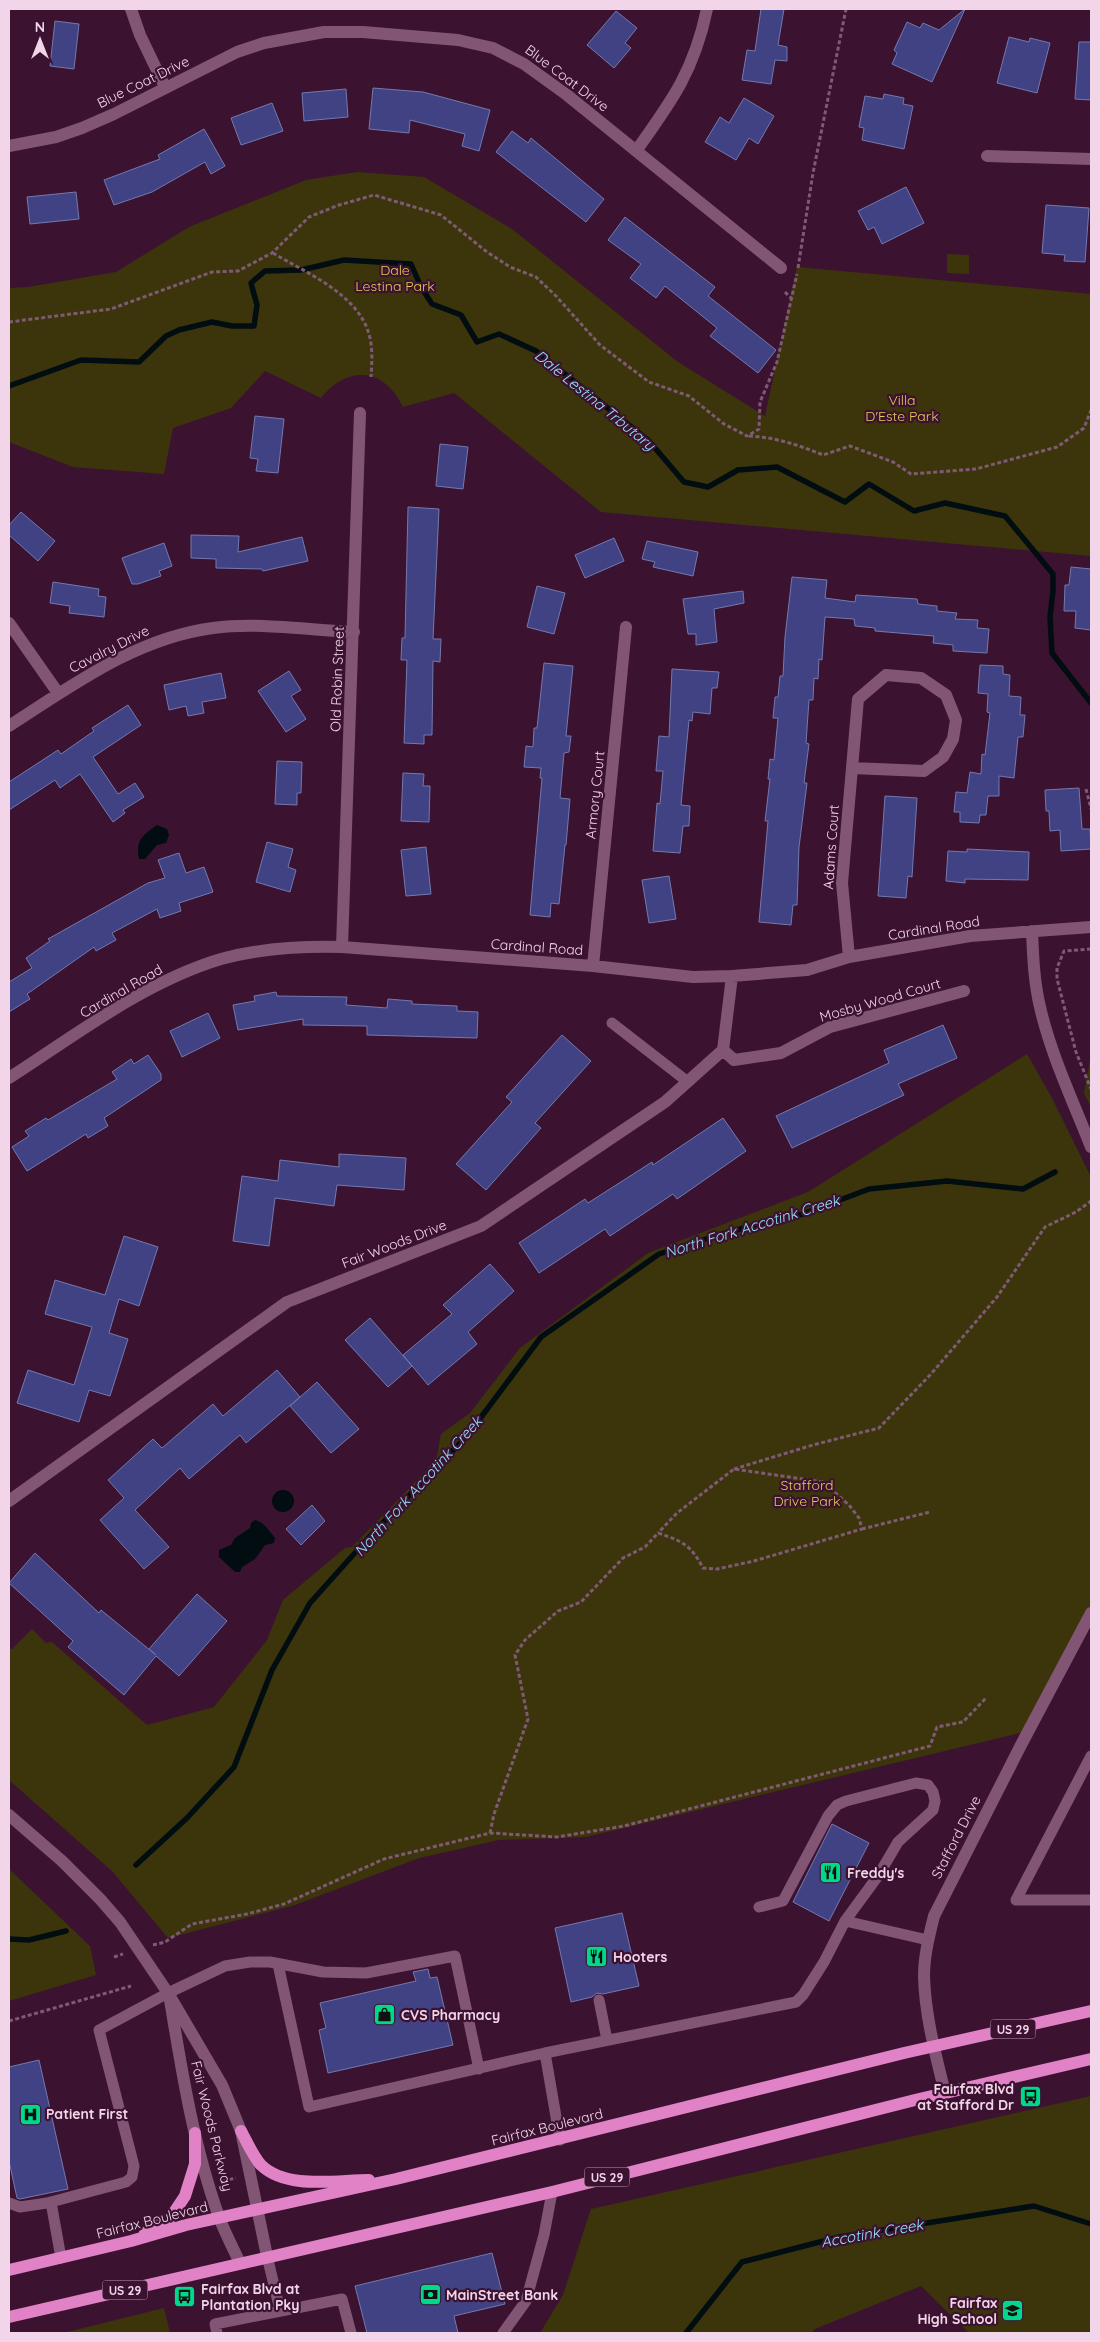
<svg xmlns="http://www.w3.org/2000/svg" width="1100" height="2342" font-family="Quicksand,sans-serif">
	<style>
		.green { fill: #3c350b }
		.water { fill: #020d11 }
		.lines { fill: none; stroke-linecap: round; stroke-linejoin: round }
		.stream { stroke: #020d11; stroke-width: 5.5 }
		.building { fill: #404284; stroke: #7479ad }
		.path { stroke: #7f5a74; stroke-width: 3; stroke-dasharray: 4 2.5; stroke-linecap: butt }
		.lane { stroke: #835575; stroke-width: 11 }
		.street { stroke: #835575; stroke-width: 12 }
		.primary { stroke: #e282c6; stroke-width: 12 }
		.labels { text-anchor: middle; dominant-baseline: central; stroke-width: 4.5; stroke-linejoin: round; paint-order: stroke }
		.shield { fill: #3c1231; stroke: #bb9ab1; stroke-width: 1 }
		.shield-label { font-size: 12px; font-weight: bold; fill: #f2d5e8 }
		.street-label { font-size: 14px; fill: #f2d5e8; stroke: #3c1231 }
		.park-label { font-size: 14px; fill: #e0ca54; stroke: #3c1231 }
		.poi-label { font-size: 14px; font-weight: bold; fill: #f2d5e8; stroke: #3c1231; text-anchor: start }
		.water-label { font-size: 15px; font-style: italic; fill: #93e1f8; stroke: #3c1231 }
	</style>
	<rect width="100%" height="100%" fill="#3c1231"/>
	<path class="green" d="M357,172L424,177L512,229L678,362L765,416L797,267L1091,294V556L601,512L454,393L403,407C384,367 347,365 321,398L265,371L231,408L173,428L164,474L73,467L9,442V288L28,287L116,272L189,227L306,180Z
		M947,254L969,255V274L947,273Z
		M1027,1054L1052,1098L1091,1177V1609L1028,1731L586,1837L499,1840L419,1858L295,1905L168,1938L112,1871L9,1780V1649H12L32,1629L46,1643L52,1642L147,1725L214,1707L267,1640L283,1600L345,1548L352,1547L426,1471L437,1456L441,1434L470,1413L520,1348L648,1253L808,1192Z
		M1091,1054V1107L1084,1093Z
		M9,1869L90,1946L96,1975L9,2001Z
		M1091,2096V2333H969L921,2286L815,2329L811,2333H540L563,2295L591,2209Z
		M164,2308L170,2333H63Z"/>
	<path class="water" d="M157,825L167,829L169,835L166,843L157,845L145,859H139C135,840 143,835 157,825Z
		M272 1501a11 11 0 1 1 22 0a11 11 0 1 1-22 0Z
		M255,1520C264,1522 269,1531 275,1538L274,1543L265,1545L255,1559L242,1567L240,1572H235L219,1557V1550L231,1545L235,1538L250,1528L251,1523Z"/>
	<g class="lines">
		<path class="stream" d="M9,386L81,360L139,362L166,336L179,330L212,322L232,326H254L257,305L251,283L265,271L301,270L344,260L411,264L421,287L432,304L461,315L477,342L499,334L536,351L649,441L684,482L708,487L738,470L777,467L845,502L869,484L914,511L945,503L1005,516L1053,574V591L1050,617L1052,653L1091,703
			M136,1865L187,1818L234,1767L272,1670L310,1603L371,1535L467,1436L541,1337L659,1254L728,1232L803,1214L869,1189L947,1181L1023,1189L1055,1172
			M9,1939L29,1940L66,1931
			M686,2333L742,2262L839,2237L1034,2206L1091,2224"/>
	</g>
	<path class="building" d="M761,9H784L778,45L787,47V61L775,60L771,84L742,80L747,50L755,51Z
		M965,9L932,82L892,64L897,53L894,50L907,22L920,28L923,23L939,30Z
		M616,11L637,28L625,43L631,48L614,68L587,45Z
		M55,21L79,24L74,69L50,66Z
		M1009,37L1029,42L1030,38L1050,43L1037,93L997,83Z
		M1079,42H1091V100L1075,99Z
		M373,88L423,92L490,110L479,151L462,146L465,134L410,120L409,133L369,129Z
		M346,89L348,117L304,121L302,93Z
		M884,94L904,98L903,104L913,106L904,149L862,140L864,128L859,127L865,96L883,99Z
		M744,98L774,116L758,144L749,138L736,160L705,142L720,117L729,123Z
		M272,103L283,131L241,145L231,118Z
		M204,129L225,166L211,174L205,162L152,192L114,205L104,180L160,159L158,155Z
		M512,131L528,143L531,138L604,199L586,222L496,152Z
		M906,187L924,223L882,244L874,227L868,230L858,211Z
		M76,192L79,219L30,224L27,197Z
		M1046,205L1089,208L1085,262L1064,261L1065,255L1042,253Z
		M625,217L715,287L708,296L776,350L758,373L710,336L717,328L665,286L656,298L630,278L641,264L608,240Z
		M255,416L284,419L278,473L256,471L258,459L250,458Z
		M440,444L468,447L463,489L436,486Z
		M408,507L439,509L433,639H441L440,662L433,661L432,735H424V744L404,743L407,660H401L402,638H405Z
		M21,512L55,541L38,561L9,535V525Z
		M191,535L239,536L238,552L302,537L308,561L263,571L262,569L216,568V559L191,558Z
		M614,538L624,561L585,578L575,555Z
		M647,541L698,552L693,576L653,567L655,562L642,559Z
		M164,543L172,566L159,571L161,576L138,584H132L122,558Z
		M1071,567L1091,569V630L1075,628L1076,611H1064L1065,585H1069Z
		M792,577L827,580L825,598L855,602L856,595L917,599L918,604L937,606V611L957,613L955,619L978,620L977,628L989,629L987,653L953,651V645L933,643L934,636L875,631V628L855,626L854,619L825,617L822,660L819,659L818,679L814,678L813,700H809L806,743L809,744L804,783H807L799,847L797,905H793L791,925L759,922L768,821H765L770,779H768L770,759L774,760L778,718H773L775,697H778L780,676H783L785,637Z
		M53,582L99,589L98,596L106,597L104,617L69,613L70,606L50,603Z
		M537,586L565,593L554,634L527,627Z
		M743,591L744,603L714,609L717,642L696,645V634H688L683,599Z
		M544,663L573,666L566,736H571L569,752L564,753L560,798L570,799L566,845H565L559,904L551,903L550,917L530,915L542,778H540L541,768L524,767L526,746L533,747L534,728H537Z
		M980,665L1003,666V674L1010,675L1009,696L1021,697L1020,715H1025L1023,737H1018L1014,778L999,776V796H988L986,815H980L979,823L960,822V812H954L956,792L967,793L970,772L981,774L982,754L985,755L990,713L987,712L988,694L978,693Z
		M672,669L719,672L717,688H712L710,714L693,712L692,721L689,720L681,805L690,806L689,826H683L680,853L653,851L657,803L660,804L663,771H656L659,736L669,737Z
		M289,671L301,690L291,696L306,719L286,732L258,691Z
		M221,673L226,698L202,702L204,713L188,716L186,706L169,710L164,685Z
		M128,705L141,725L93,757L118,794L135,783L144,797L123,810L125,813L113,822L80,774L60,788L55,780L9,810V782L58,750L61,754L94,731L92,728Z
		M277,761L302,762L301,793H297V805L275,804Z
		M403,773L424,774L423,786H430L429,822L401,821Z
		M1079,788L1082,829H1090L1091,849L1061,851L1060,830L1050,831L1049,811H1046L1045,790Z
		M885,796L917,798L912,877L908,876L906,898L878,896Z
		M267,842L293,849L288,867L296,870L290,892L256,882Z
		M426,847L431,894L406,896L401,850Z
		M967,849L1029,852L1028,880L965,879V883L946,881L948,851L967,852Z
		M179,853L186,873L204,867L213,892L179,903L181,911L160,918L157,909L112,933L116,940L96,951L94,947L27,994L30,999L9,1012V982L32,968L26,958L50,941L48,939L148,883L165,878L158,860Z
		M669,876L676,919L649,923L642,880Z
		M276,992L277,996L347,997L346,1005L387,1008L388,999L412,1001V1004L457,1006V1011L478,1012L477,1038L367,1035V1026L303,1025V1019L238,1030L233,1005L255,1001L254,996Z
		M208,1013L220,1038L182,1057L170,1031Z
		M943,1025L957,1058L898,1084L904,1095L792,1148L776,1116L889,1063L884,1050Z
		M562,1035L591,1061L535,1123L541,1128L486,1190L456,1164L512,1102L506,1097Z
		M148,1055L161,1074V1080L104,1118L108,1126L88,1138L86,1134L27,1171L12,1147L29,1136L25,1131L46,1118L48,1120L117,1079L112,1072L131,1059L134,1064Z
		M723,1118L746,1151L677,1199L673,1194L610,1236L605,1229L539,1273L519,1243L585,1199L588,1203L652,1162L653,1165Z
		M339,1154L406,1158L404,1190L337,1185L334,1206L275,1198L269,1246L233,1241L242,1176L278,1181L280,1160L339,1167Z
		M124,1236L158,1247L139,1306L119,1299L109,1333L128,1339L110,1396L89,1390L79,1422L17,1403L28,1370L74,1385L92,1327L45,1314L55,1280L105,1295Z
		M490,1264L514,1291L468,1332L477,1344L428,1385L403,1355L452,1314L443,1305Z
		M370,1318L412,1366L388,1387L345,1340Z
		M277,1370L300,1397L246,1443L240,1435L189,1479L180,1468L135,1510L169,1547L144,1569L100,1520L124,1498L108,1480L153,1439L162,1448L213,1404L223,1416Z
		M317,1382L359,1429L331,1453L290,1406Z
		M312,1505L325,1521L301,1545L286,1529Z
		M35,1553L99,1613L101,1610L156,1655L149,1649L197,1594L227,1621L179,1676L156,1656L124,1695L68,1647L73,1641L9,1583Z
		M832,1824L869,1843L829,1921L793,1902Z
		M622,1913L639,1986L603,1994L597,1993L592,1997L571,2002L555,1928Z
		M428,1969L430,1978L437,1977L453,2045L328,2073L319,2030L326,2028L320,2003L416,1981L413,1972Z
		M39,2060L68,2189L20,2199L17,2198L9,2161V2067Z
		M492,2253L505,2304L454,2316L458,2333H367L355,2286Z"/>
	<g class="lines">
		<path class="path" d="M273,253C306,273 357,293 369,334C373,348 372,363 371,377
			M798,268L813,173L846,9
			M785,292L791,298
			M9,322L111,309L212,272L238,271L272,253L309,217L339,205L374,195L441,215L487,252L510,267L536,277L556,296L600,345L649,382L689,396L724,424L747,436L759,429L760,402L777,362L797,274
			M749,436C774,437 799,445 823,455L850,446L893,462L911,474L976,469L1057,447L1084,428L1091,410
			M1086,789L1091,809
			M1091,949L1064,951L1057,968V979L1076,1052L1091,1089
			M734,1469L813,1445L879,1428L931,1374L997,1297L1045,1227L1076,1212L1091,1201
			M862,1529L930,1512
			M490,1833L494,1814L528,1719L515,1655L525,1640L558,1611L581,1602L623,1558L645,1547L658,1533C682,1541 691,1545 703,1568L717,1569L754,1561L862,1529L859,1518L849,1505L823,1482L734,1469L677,1513L658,1533
			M153,1945L165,1942L192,1924L247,1914L284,1904L384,1859L490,1833L557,1837L624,1826L930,1746L937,1727L963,1722L986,1698
			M114,1957L123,1954
			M9,2021L131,1986
			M223,2181L236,2178"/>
		<path class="lane" d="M612,1023L688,1082
			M1091,1756L1016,1900H1091
			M845,1921L928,1940
			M278,1964L309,2107L545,2053
			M599,2000L607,2040
			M560,2140L545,2053L796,2002L803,1995L824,1962L845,1921L878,1876L898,1842L933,1810L935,1801L933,1792L928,1785L916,1783L846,1801L837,1805L828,1816L783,1901L759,1907
			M51,2202L61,2258
			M9,2203L20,2207L47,2203L126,2182L132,2177L134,2166L99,2030L168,1993L225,1966L250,1962H270L323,1972L366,1973L455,1956L479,2069
			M267,2256L280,2310
			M217,2333L215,2324L342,2299L351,2333
			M503,2333L526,2301L544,2235L552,2192"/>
		<path class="street" d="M131,9L140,35L165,87
			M9,146L56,137L82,128L114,114L237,52L264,43L324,32H363L458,40L493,48L524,64L567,95L781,268
			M636,151C672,101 694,71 707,9
			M987,156L1091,159
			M9,623L58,693
			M9,726C73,685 136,638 213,628C259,622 308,630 354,632
			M1032,931C1033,956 1034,982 1040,1007C1051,1055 1073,1101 1091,1147
			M342,947L360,413
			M849,957L842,883L858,699L886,675L921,678L946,695L956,720L953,739L943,757L924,771L852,768
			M593,966L626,627
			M723,1050L734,1060L781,1053L830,1027L964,991
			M9,1078C76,1035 144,982 221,959C261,948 301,946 342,947L593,966L693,977L732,976L807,970L849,957L970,936L1091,927
			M9,1501L287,1302L481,1226L665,1102L723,1050L732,976
			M9,1815L62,1861L100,1899L120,1922L168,1993L222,2085L241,2131L267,2256
			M170,2000C182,2073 194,2147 219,2217C225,2233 233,2248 240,2263
			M945,2093C936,2056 925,2016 924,1976C924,1956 929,1936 934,1916L1021,1745L1091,1613"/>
		<path class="primary" d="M241,2131C247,2142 253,2156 261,2165C287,2190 336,2180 369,2180
			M145,2233L171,2217L185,2196L195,2164V2133
			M9,2270L131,2241L186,2225L396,2179L904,2053L1091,2011
			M9,2317L552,2192L915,2100L1091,2059"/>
	</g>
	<defs>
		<symbol id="restaurant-square" viewBox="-11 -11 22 22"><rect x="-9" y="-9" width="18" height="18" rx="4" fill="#00d98c" stroke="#3c1231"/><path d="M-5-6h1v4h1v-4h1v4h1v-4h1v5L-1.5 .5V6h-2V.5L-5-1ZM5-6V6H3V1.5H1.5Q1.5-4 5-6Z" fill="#111"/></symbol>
		<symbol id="shop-square" viewBox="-11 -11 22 22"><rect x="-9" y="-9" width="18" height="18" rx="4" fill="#00d98c" stroke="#3c1231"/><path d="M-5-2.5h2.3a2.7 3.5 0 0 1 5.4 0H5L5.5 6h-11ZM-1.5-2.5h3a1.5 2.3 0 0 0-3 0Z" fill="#111"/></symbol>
		<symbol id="bus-square" viewBox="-11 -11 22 22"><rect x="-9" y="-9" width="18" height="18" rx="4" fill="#00d98c" stroke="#3c1231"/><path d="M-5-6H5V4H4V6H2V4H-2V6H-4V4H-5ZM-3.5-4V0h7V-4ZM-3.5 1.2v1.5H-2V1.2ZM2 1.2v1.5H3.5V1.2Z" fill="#111"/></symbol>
		<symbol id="hospital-square" viewBox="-11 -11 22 22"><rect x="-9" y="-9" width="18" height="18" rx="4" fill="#00d98c" stroke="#3c1231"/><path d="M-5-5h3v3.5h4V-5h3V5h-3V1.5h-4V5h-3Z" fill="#111"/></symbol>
		<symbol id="bank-square" viewBox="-11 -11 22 22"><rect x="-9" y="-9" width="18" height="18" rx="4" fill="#00d98c" stroke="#3c1231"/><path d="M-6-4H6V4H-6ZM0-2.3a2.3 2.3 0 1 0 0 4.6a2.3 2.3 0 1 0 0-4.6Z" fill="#111"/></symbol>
		<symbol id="school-square" viewBox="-11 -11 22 22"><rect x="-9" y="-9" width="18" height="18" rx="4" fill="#00d98c" stroke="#3c1231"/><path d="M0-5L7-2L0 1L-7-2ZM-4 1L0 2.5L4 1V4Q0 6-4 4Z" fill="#111"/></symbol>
	</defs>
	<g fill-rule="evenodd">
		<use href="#restaurant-square" x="818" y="1860" width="25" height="25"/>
		<use href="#restaurant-square" x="584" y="1944" width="25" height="25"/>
		<use href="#shop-square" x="372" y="2002" width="25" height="25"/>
		<use href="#bus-square" x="1018" y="2084" width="25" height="25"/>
		<use href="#hospital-square" x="18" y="2102" width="25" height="25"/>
		<use href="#bank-square" x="418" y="2282" width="25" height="25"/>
		<use href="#bus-square" x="172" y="2284" width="25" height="25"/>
		<use href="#school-square" x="1000" y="2298" width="25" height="25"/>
	</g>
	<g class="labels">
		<g class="shield">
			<rect x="990.5" y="2019.5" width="45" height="19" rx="4"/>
			<rect x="584.5" y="2167.5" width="45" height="19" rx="4"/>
			<rect x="102.5" y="2280.5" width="45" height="19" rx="4"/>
		</g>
		<g class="shield-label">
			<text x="1013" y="2029">US 29</text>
			<text x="607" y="2177">US 29</text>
			<text x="125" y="2290">US 29</text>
		</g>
		<g class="street-label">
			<text transform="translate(567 78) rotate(37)">Blue Coat Drive</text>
			<text transform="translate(143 82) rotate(-26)">Blue Coat Drive</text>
			<text transform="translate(109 649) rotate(-27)">Cavalry Drive</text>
			<text transform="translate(337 679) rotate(-88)">Old Robin Street</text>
			<text transform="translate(595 795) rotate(-84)">Armory Court</text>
			<text transform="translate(831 847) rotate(-86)">Adams Court</text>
			<text transform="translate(934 928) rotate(-9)">Cardinal Road</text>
			<text transform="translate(537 947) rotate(4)">Cardinal Road</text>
			<text transform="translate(121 991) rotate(-30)">Cardinal Road</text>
			<text transform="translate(880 1000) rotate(-16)">Mosby Wood Court</text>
			<text transform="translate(394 1244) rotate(-21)">Fair Woods Drive</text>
			<text transform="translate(956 1837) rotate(-63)">Stafford Drive</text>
			<text transform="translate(212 2126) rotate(76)">Fair Woods Parkway</text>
			<text transform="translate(547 2127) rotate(-14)">Fairfax Boulevard</text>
			<text transform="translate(152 2220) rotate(-14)">Fairfax Boulevard</text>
		</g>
		<g class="park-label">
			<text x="395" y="270">Dale<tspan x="395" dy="16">Lestina Park</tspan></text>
			<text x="902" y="400">Villa<tspan x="902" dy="16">D'Este Park</tspan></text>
			<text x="807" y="1485">Stafford<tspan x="807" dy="16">Drive Park</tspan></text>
		</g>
		<g class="poi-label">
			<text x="847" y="1873">Freddy's</text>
			<text x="613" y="1957">Hooters</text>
			<text x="401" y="2015">CVS Pharmacy</text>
			<text x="1014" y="2089" text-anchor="end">Fairfax Blvd<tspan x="1014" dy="16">at Stafford Dr</tspan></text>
			<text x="46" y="2114">Patient First</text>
			<text x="201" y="2289">Fairfax Blvd at<tspan x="201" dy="16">Plantation Pky</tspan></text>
			<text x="446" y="2295">MainStreet Bank</text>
			<text x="997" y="2303" text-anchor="end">Fairfax<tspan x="997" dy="16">High School</tspan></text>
		</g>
		<g class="water-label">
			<text transform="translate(595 400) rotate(39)">Dale Lestina Trbutary</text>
			<text transform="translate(752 1226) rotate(-17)">North Fork Accotink Creek</text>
			<text transform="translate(418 1486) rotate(-48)">North Fork Accotink Creek</text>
			<text transform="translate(872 2233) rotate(-10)">Accotink Creek</text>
		</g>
	</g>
	<rect width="1100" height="2342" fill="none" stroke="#f2d5e8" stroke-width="20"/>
	<g transform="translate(40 40)" stroke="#3c1231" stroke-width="4" paint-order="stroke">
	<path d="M0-4L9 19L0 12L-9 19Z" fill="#f2d5e8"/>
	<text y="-8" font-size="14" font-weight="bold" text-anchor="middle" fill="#f2d5e8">N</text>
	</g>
</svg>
